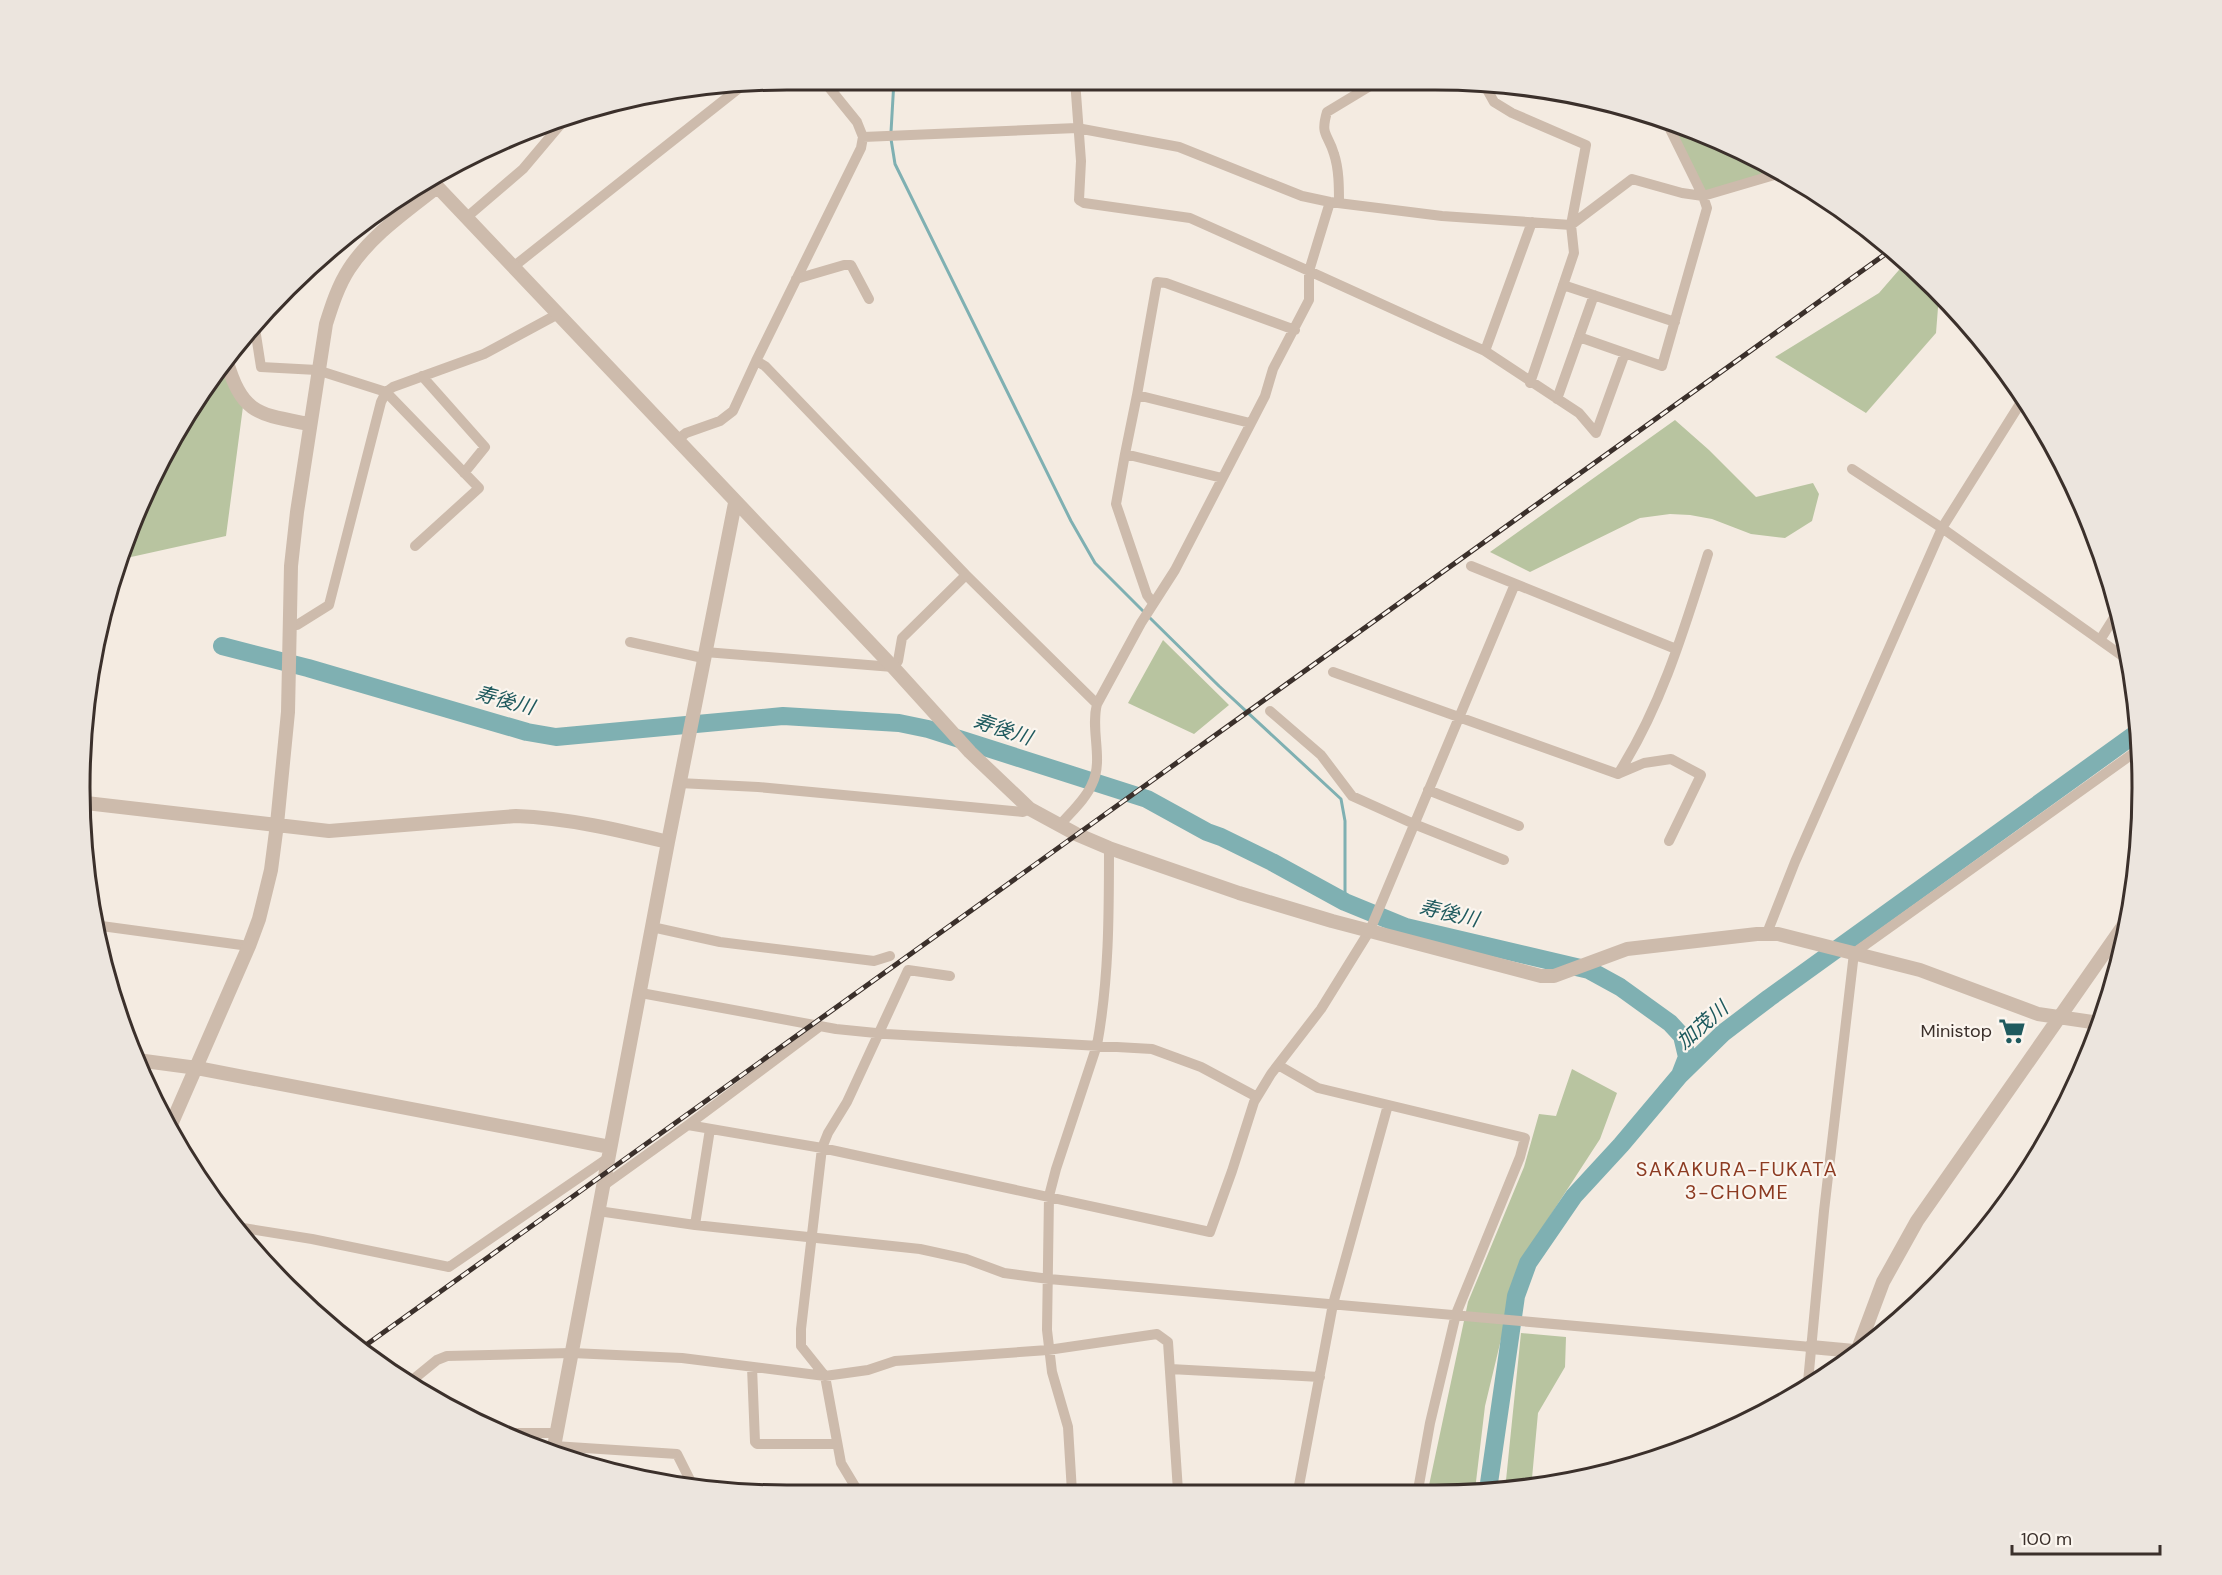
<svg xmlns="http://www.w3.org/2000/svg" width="2222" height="1575" font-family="'DM Sans','Noto Sans JP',sans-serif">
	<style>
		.green { fill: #b8c4a0 }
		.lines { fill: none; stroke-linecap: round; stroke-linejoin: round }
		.stream { stroke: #7fb0b2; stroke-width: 3 }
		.river { stroke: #7fb0b2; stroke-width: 18 }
		.minor { stroke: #cdbbac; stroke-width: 10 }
		.tertiary { stroke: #cdbbac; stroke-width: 14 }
		.rail-casing { stroke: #3b302b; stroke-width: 5 }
		.rail { stroke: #fbf5ee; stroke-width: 3; stroke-dasharray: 9; stroke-linecap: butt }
		.labels { text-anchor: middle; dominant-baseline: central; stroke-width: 4.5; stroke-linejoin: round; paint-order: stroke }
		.poi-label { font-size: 18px; fill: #3b302b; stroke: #fbf5ee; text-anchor: end }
		.water-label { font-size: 20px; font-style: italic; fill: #1f5a5e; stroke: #fbf5ee }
		.neighbourhood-label { font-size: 20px; letter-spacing: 1.5px; fill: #8c3b22; stroke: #fbf5ee }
		.rim { fill: none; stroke: #3b302b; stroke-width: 3 }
	</style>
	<rect width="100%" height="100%" fill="#f4ebe1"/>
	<path class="green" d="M1666,121L1705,133L1784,172L1703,196Z
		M1905,263L1939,295L1936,333L1866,413L1775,357L1879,293Z
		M228,356L244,399L226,536L122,559L134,516L199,394Z
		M1675,420L1709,450L1756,497L1813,483L1819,494L1812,521L1785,538L1751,534L1712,519L1690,515L1670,514L1640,518L1530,572L1490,552Z
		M1163,640L1229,705L1194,734L1128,703Z
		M1572,1069L1617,1093L1600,1139L1537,1236L1515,1281L1485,1406L1475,1490H1428L1468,1302L1524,1167L1539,1114L1556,1116Z
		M1521,1333L1566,1337L1565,1367L1538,1413L1531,1489L1505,1490Z"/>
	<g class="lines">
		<path class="stream" d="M891,132L894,80
			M891,139L895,164L1071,521L1095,563L1145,613
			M1149,617L1219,686L1341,799L1345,821V902"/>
		<path class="river" d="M222,646L308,668L527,732L556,737L783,716L899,723L928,729L1147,799L1207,832L1221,837L1272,862L1345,902L1406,927L1589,970L1620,987L1670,1023L1682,1036L1687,1057L1680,1075
			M1488,1490L1516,1296L1528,1263L1574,1196L1621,1145L1680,1075L1723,1033L1769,998L2138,732"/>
		<path class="minor" d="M823,80L857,122L863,137
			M1075,80L1081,161L1079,200L1084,203L1190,218L1309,271L1485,351L1579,413L1596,433L1625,353
			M1484,84L1494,102L1512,113L1586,145L1571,225L1574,253L1530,383
			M1339,203C1339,187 1339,169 1334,154C1328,133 1320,136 1327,112L1380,80
			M467,217L523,169L566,118
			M513,267L743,85
			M796,279L844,265H851L869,299
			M1563,285L1675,322
			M254,322L261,367L317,370L386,392L479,488L415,546
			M1579,337L1662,366L1707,208L1703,196L1666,121
			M1485,351L1532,222
			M756,361L765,366L966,575L1097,704
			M422,376L485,447L464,473
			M1557,399L1594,295
			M1250,423L1137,395L1157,282L1166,283L1295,330
			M677,440L686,433L720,421L733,411L756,361L861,148L863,137L1077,128L1179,147L1302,196L1330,202L1442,216L1571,225L1632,179L1682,193L1703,196L1784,172
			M1125,454L1137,395
			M1852,469L1942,528L2128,660
			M1471,566L1676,649
			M1153,603L1147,595L1116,504L1125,454L1222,478
			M290,625H297L329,605L381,402L386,392L393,387L484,354L558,314
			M2100,640L2117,613
			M630,642L703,658
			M705,652L893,667L898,661L902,638L966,575
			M1333,672L1618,774L1644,763L1671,759L1701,775L1669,841
			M1270,711L1321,755L1352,796L1414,824L1504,860
			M1618,774C1661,707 1684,630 1708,554
			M679,783L758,787L1023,812L1030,809
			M1428,790L1519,826
			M1060,825C1070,813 1086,799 1092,784C1104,760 1090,730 1097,704L1141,623L1175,570L1265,396L1273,369L1309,300V271L1330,202
			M94,925L249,946
			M652,927L720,942L874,961L890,956
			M1767,933L1795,862L1942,528L2023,399
			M641,993L836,1029L886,1034L1152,1049L1201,1067L1257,1097
			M1278,1065L1318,1088L1525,1138L1520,1157L1456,1314L1430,1423L1418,1490
			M688,1125L822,1148L1210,1232L1232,1171L1254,1102L1271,1074L1321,1009L1370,930L1515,584
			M603,1186L688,1125L819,1027
			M598,1211L695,1225L920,1249L966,1259L1004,1273L1049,1279L1811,1347
			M695,1225L710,1129
			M237,1227L312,1239L449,1267L608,1158
			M752,1367L755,1442L757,1444H837
			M1170,1369L1320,1377
			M410,1382L437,1360L447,1356L572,1353L682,1358L825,1376L868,1370L895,1361L1048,1350L1157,1334L1168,1342L1178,1491
			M1808,1382L1824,1211L1854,953L2138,750
			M501,1433H557
			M554,1446L677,1454L693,1486
			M1298,1491L1333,1304L1388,1105
			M1072,1492L1068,1427L1052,1372L1047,1330L1049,1196L1056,1169L1097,1045C1109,980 1109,914 1109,848
			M859,1493L841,1463L825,1376L801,1346V1329L822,1148L828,1133L847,1102L908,970L950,976"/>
		<path class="tertiary" d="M429,178L893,667L970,752L1030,809L1076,834L1109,848L1239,893L1332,921L1541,976H1554L1627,949L1757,934H1778L1920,970L2038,1014L2099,1023
			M226,359C242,414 257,414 309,424
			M86,803L329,831L516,816C568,818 618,830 668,842
			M137,1060L197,1068L610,1147
			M170,1127L249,946L259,919L271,870L277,824L288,712L291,566L297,512L326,324C332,305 338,286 349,269C371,235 407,211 437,187
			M1811,1347L1854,1351
			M1858,1349L1883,1282L1917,1221L2126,922
			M553,1452L668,842L735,503"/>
		<defs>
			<path id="rail" d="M359,1350L1891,250"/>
		</defs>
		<use href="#rail" class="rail-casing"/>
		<use href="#rail" class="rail"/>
	</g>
	<defs>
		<symbol id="supermarket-bare" viewBox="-9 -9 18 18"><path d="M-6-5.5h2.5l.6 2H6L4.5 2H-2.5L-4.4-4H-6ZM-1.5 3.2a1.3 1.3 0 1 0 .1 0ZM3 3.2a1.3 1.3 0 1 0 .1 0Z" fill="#1f5a5e" stroke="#fbf5ee" stroke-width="2.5" paint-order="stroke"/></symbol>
	</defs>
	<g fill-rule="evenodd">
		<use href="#supermarket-bare" x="1993" y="1012" width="38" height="38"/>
	</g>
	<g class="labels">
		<g class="poi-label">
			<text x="1992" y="1031">Ministop</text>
		</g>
		<g class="water-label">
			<text transform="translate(505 700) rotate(15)">寿後川</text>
			<text transform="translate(1003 729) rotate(18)">寿後川</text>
			<text transform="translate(1449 913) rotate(13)">寿後川</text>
			<text transform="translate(1702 1025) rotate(-41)">加茂川</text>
		</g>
		<g class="neighbourhood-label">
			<text x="1737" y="1169">SAKAKURA-FUKATA<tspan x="1737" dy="23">3-CHOME</tspan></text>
		</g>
	</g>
	<path d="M0 0H2222V1575H0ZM787 90H1435A697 697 0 0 1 2132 787V788A697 697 0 0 1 1435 1485H787A697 697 0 0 1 90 788V787A697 697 0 0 1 787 90Z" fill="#ece5de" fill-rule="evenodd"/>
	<path class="rim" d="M787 90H1435A697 697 0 0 1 2132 787V788A697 697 0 0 1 1435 1485H787A697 697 0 0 1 90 788V787A697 697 0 0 1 787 90Z"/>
	<path d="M2012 1545v9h148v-9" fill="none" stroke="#3b302b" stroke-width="3"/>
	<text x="2021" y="1545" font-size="18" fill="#3b302b" stroke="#fbf5ee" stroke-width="4.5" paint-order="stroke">100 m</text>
</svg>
